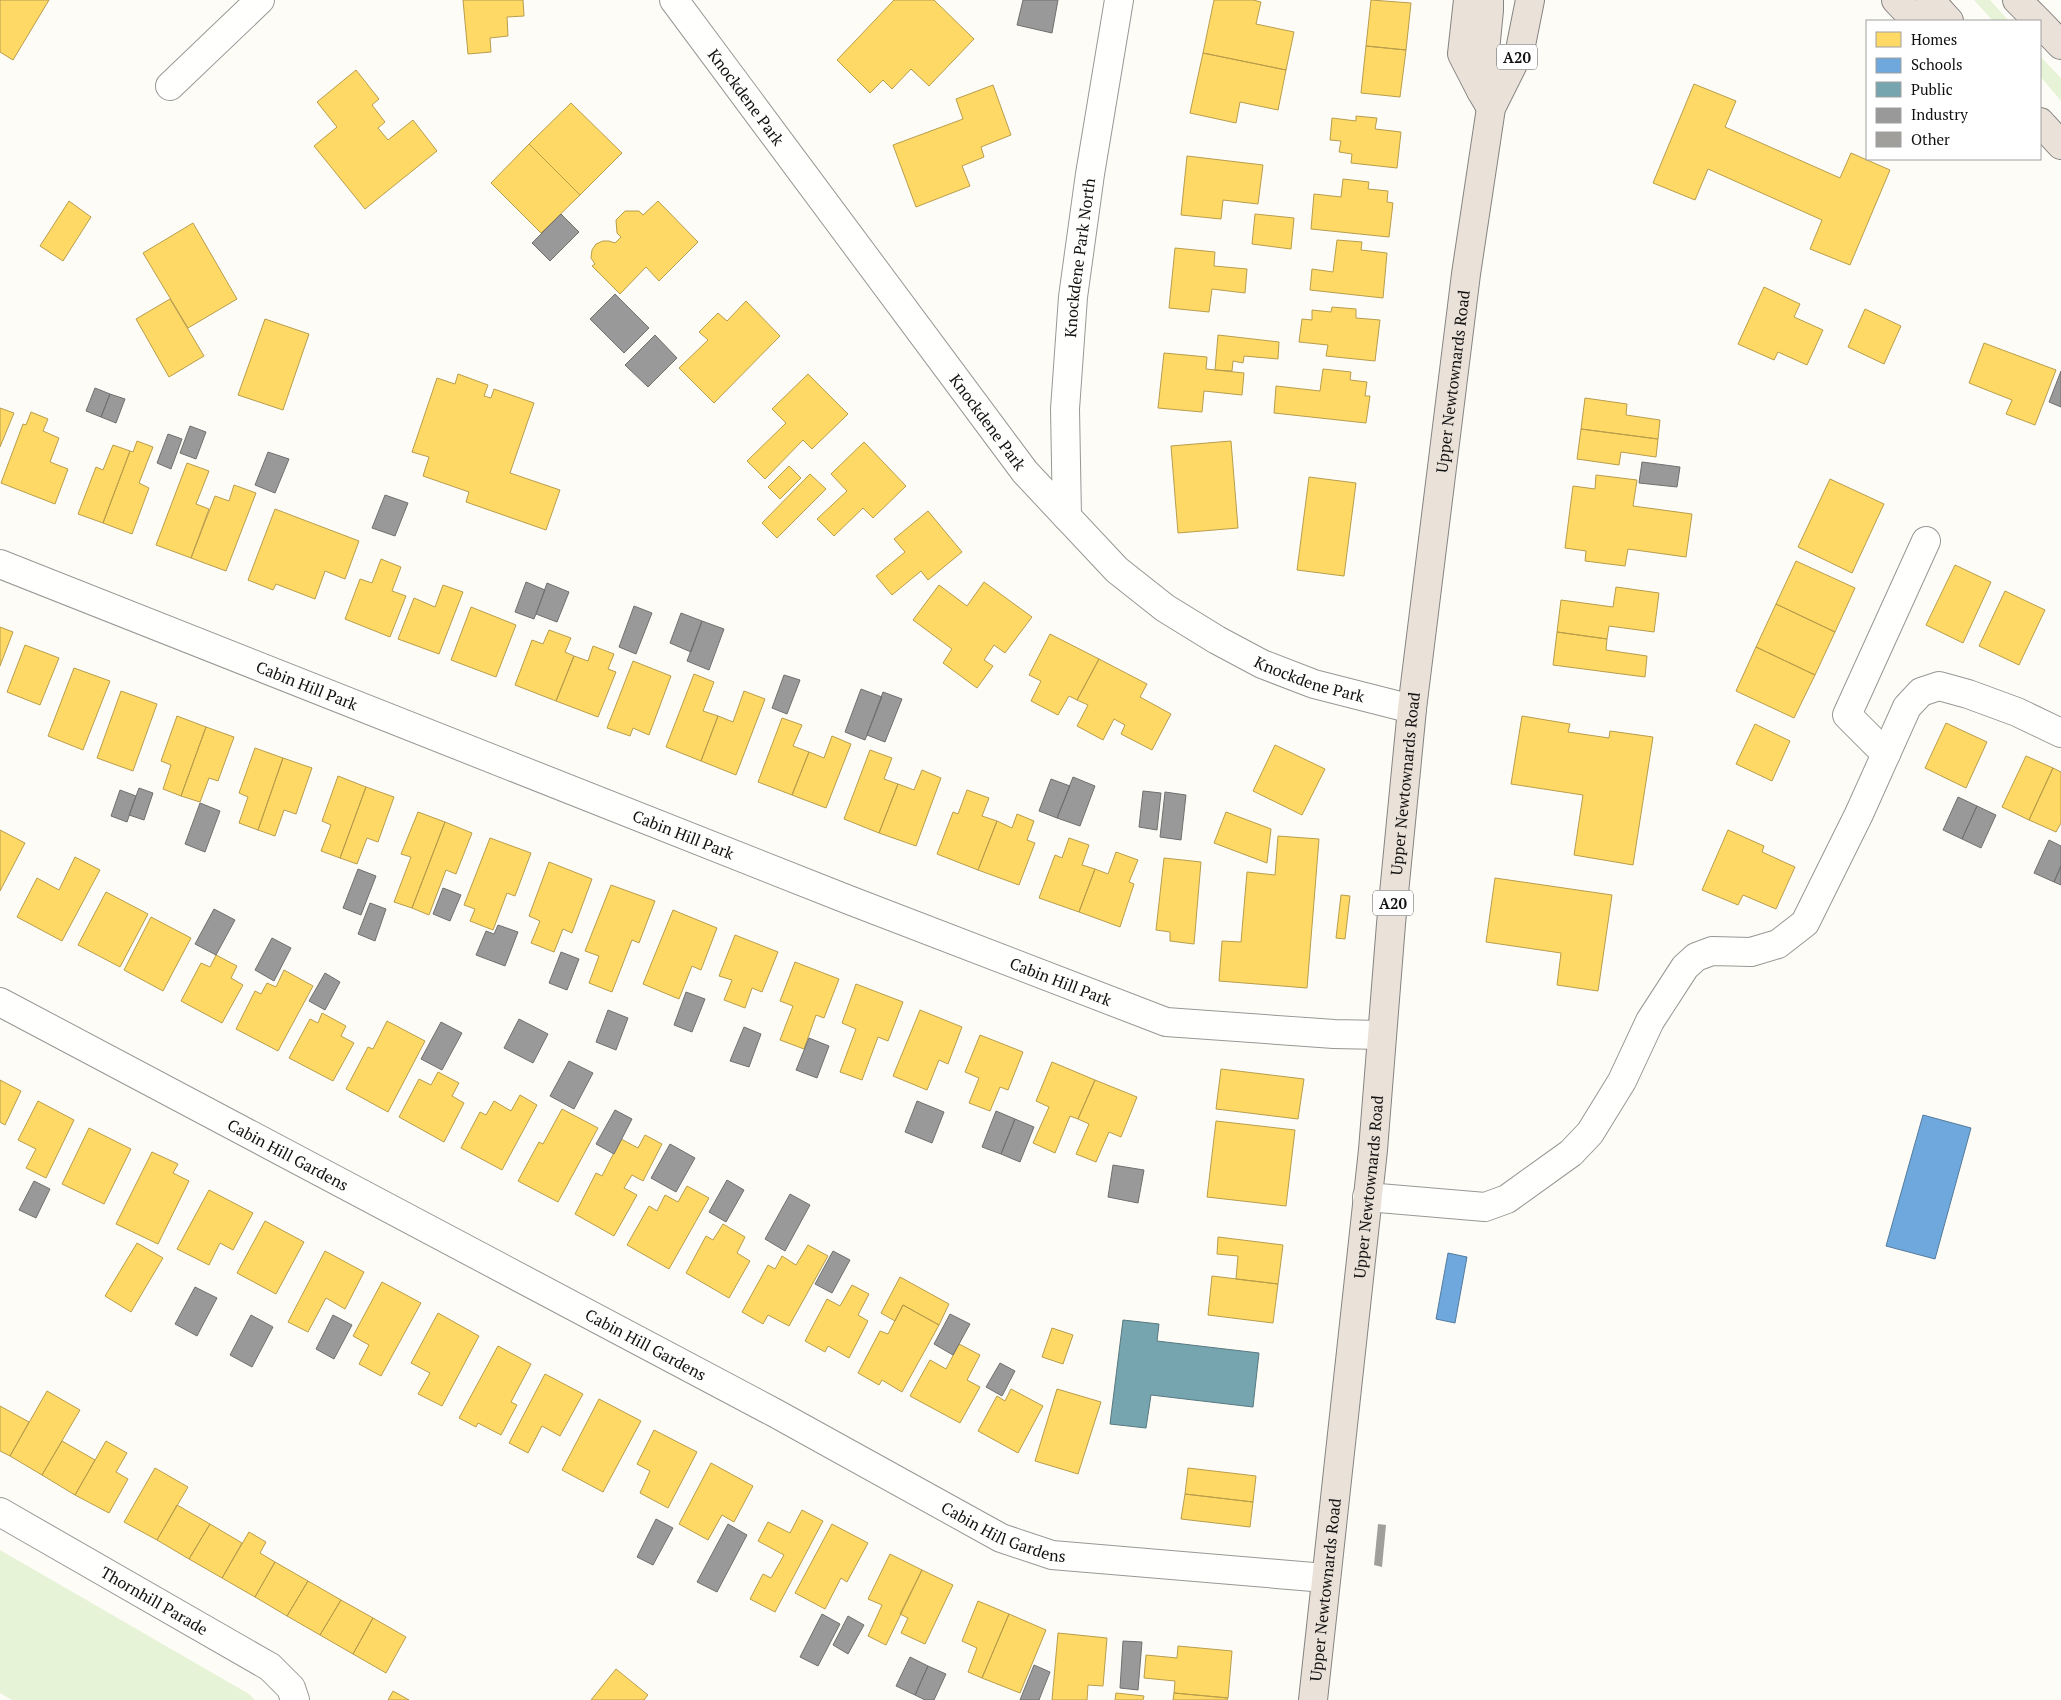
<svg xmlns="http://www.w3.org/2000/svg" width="2061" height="1700" font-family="'PT Serif',serif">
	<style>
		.green { fill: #e7f3d7 }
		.homes { fill: #ffd966; stroke: #b89d4c }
		.schools { fill: #6fa8dc; stroke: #537b9f }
		.public { fill: #76a5af; stroke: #587980 }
		.industry { fill: #999; stroke: #707070 }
		.building { fill: #a19f9c }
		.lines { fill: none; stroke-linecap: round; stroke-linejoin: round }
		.minor-casing { stroke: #979795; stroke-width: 30 }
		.highway-casing { stroke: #858482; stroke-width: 30 }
		.minor { stroke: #fffffe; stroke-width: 28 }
		.highway { stroke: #eae1d8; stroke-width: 28 }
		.labels { text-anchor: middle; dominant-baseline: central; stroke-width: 5; stroke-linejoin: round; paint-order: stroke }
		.shield { fill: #fff; stroke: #585858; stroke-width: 1 }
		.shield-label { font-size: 15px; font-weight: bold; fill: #111 }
		.street-label { font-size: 16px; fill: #111; stroke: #fff }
	</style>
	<rect width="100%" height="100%" fill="#fdfcf7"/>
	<path class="green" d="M1974,0H1990L2009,21H1993Z
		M2040,56L2061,78V101L2040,76Z
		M0,1550L249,1694L255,1700H12L0,1693Z"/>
	<path class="homes" d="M0,0H49L13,60L0,52Z
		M463,0H523L524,16L507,17L508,36L490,38L491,52L468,54Z
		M894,0H934L974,39L929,86L911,69L892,89L883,80L870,93L837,60Z
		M1214,0H1253L1261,2L1256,24L1294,32L1286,70L1203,53Z
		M1371,0L1411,3L1406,50L1366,46Z
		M1366,46L1406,50L1400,97L1361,93Z
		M1203,53L1286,70L1278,110L1240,102L1236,123L1190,113Z
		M356,70L379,99L372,105L385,122L378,128L388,140L413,120L437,151L365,209L314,146L337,127L317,102Z
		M1694,84L1736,101L1725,127L1840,178L1851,153L1890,170L1850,265L1810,249L1822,220L1708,169L1695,200L1653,183Z
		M993,85L1011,135L981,147L984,157L962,166L970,186L916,207L893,145L963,119L956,99Z
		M571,103L622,153L580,195L529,144Z
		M1356,116L1377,118L1375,129L1401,132L1397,168L1351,163L1352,154L1339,152L1341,141L1330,140L1332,118L1356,121Z
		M529,144L580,195L541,233L491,183Z
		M1187,156L1263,165L1258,204L1223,200L1221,219L1181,215Z
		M1343,179L1369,182L1368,189L1388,191L1387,202L1393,203L1389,237L1311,229L1314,194L1341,197Z
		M69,201L91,217L63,261L40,246Z
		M658,201L698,242L659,281L646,267L620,294L592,266L595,264L591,258L592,250L596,244L603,241H609L615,243L621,237L617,233L616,220L625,211H639L643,215Z
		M1255,214L1294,218L1291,249L1252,244Z
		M193,223L237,299L188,328L143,253Z
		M1337,240L1362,242L1361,250L1387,253L1383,298L1310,290L1312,269L1333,272Z
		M1175,248L1215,252L1214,266L1247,269L1245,293L1212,289L1209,312L1169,308Z
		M1764,287L1800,304L1794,317L1823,330L1807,365L1778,352L1774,360L1738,344Z
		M170,299L204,356L169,377L136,319Z
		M746,301L780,336L714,403L679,368L708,340L699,332L718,313L727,321Z
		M1332,307L1356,309V318L1380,320L1375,361L1326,356L1328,345L1299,342L1302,319L1312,320V310L1331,312Z
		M1865,309L1901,326L1884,364L1848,347Z
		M265,319L309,334L283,410L238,395Z
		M1218,335L1279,342L1278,359L1244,356L1243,363L1233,361L1232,371L1215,370Z
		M1984,343L2056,370L2035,425L2006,414L2012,400L1969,383Z
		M1164,353L1207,357L1206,369L1244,373L1242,395L1204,391L1202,412L1158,408Z
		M1323,369L1351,372L1350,380L1367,382L1365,396H1370L1366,423L1274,413L1276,386L1320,391Z
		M458,374L488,385L484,396L491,398L494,389L534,403L510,473L560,490L546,530L466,502L469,492L423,476L429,457L412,452L437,378L455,384Z
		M808,374L848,414L812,449L803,440L765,479L747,461L786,423L772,409Z
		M1585,398L1627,404L1626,415L1660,420L1658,439L1581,429Z
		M0,408L14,413L0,447Z
		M31,412L48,419L43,431L59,438L50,462L68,469L55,504L1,483L23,424L26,425Z
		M1581,429L1658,439L1656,457L1621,452L1619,465L1577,459Z
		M137,441L153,447L139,483L149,488L132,534L103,523L130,451L133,452Z
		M1231,441L1238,528L1178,533L1171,446Z
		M864,442L906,486L873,518L863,508L834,536L817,519L847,491L831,474Z
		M113,445L130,451L103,523L78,514L96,467L103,470Z
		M187,463L209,471L196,504L209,509L191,558L156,545Z
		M789,466L801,478L780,499L768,487Z
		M810,474L826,489L777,538L762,523Z
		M1596,475L1637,480L1633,506L1692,514L1686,557L1628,549L1625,566L1585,561L1586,551L1565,548L1573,486L1595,489Z
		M1309,477L1356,483L1344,576L1297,570Z
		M1830,479L1884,504L1852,573L1798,547Z
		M234,485L256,493L226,571L191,558L215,496L229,501Z
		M275,509L359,541L345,579L325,571L315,599L276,584L273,590L248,580Z
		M928,511L962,552L928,580L921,571L892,595L876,576L905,552L894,539Z
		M381,559L401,567L392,591L406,596L390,637L345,619L360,579L372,583Z
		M1796,561L1855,588L1835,632L1776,604Z
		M1955,565L1991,582L1963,643L1926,625Z
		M984,582L1032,617L1005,653L994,645L984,660L993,666L977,688L943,663L952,649L913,620L939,585L967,606Z
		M443,585L463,592L439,654L398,639L414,598L435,607Z
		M1616,587L1659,593L1654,632L1609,626L1607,639L1557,632L1561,600L1613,607Z
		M2005,591L2045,610L2019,665L1979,646Z
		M1776,604L1835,632L1815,675L1756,647Z
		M471,607L516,625L496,677L451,660Z
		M0,627L13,632L0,666Z
		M549,630L571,638L565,652L574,656L556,701L515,685L532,640L543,644Z
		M1557,632L1607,639L1606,650L1647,656L1645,677L1553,665Z
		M1050,634L1099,659L1077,700L1069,696L1058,715L1031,701L1041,681L1029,675Z
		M25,645L59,658L40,705L7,692Z
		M593,646L614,654L608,669L616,672L598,717L556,701L574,656L588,661Z
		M1756,647L1815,675L1794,718L1736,691Z
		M1099,659L1147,684L1140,697L1171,714L1152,750L1121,734L1125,725L1114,719L1103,740L1077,726L1088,705L1077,700Z
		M633,661L671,676L649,735L633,728L630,736L607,728Z
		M74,668L110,681L83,750L48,736Z
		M694,674L714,682L703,711L718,716L701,761L666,747Z
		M121,691L157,704L133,771L97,758Z
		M744,691L765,699L736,775L701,761L718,716L733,722Z
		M177,716L206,727L181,796L163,789L171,765L161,761Z
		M1522,716L1570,724L1568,732L1609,738L1610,731L1653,737L1633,865L1574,855L1583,795L1511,784Z
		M782,718L802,725L793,746L809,752L792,795L758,782Z
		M1946,723L1987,742L1966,788L1925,768Z
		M1755,724L1790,741L1772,781L1736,764Z
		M206,727L234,737L218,781L209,778L200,802L181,796Z
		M832,736L851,744L826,808L792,795L809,752L824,758Z
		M1275,745L1325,769L1302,815L1253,791Z
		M255,748L283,758L258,830L239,823L248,797L239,793Z
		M870,750L892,758L884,779L898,784L879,833L844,819Z
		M2026,756L2053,768L2029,820L2002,807Z
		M283,758L312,768L296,814L284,810L275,836L258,830Z
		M2053,768L2061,772V823L2056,832L2029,820Z
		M922,770L941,778L916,846L879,833L898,784L914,790Z
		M338,776L366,787L340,858L321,851L331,825L322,821Z
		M366,787L394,797L378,842L367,838L357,864L340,858Z
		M967,790L989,798L982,816L997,821L978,870L937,854L953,812L958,814Z
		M418,812L445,822L412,908L394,902L411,857L401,854Z
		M1226,812L1271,829L1267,863L1214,843Z
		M1017,814L1034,821L1027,840L1035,843L1019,885L978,870L997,821L1012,828Z
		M445,822L472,833L456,874L446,870L429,915L412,908Z
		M0,830L25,843L0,891Z
		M1728,830L1764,846L1762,852L1795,867L1776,909L1743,895L1738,905L1702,890Z
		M1278,836L1319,839L1307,988L1219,981L1222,941L1241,942L1247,872L1275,875Z
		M490,838L531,853L515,896L507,893L493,930L470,921L475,909L464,905Z
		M1069,838L1089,845L1082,865L1095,869L1079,912L1039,898L1055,855L1062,858Z
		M1116,852L1138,860L1129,882L1134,884L1120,927L1079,912L1095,869L1108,874Z
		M75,857L100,870L62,941L17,917L37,878L59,890Z
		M1164,858L1201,862L1194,944L1170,941V932L1156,930Z
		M549,862L592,879L572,933L563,929L554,952L531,943L540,921L529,916Z
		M1495,878L1612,895L1598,991L1557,985L1561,953L1486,942Z
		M611,885L655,901L639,943L632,940L612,992L589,983L599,956L585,951Z
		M106,892L148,914L120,967L78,945Z
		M1341,895L1350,896L1345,939L1336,938Z
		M673,910L717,928L701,970L692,966L679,999L643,984Z
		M151,917L191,938L163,991L124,970Z
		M735,935L778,952L762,992L752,988L745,1008L724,1000L732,980L719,976Z
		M216,955L237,966L231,978L243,985L222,1023L181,1001L201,963L210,967Z
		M795,962L839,979L824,1018L816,1015L804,1049L780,1040L793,1006L780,1001Z
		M284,970L313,986L278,1051L236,1029L255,991L261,994L267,983L276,987Z
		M856,984L903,1002L888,1041L878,1037L862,1080L840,1072L856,1029L842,1023Z
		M920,1010L962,1027L948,1064L939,1060L927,1090L893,1076Z
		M322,1013L346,1026L341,1036L354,1043L333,1081L289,1058L310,1019L318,1023Z
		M387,1021L425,1041L388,1112L346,1089L368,1047L373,1049Z
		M980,1035L1023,1052L1008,1090L1000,1087L990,1111L969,1103L979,1078L965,1072Z
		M1052,1062L1095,1080L1078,1119L1070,1116L1055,1153L1033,1143L1049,1107L1036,1101Z
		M1221,1069L1304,1079L1298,1119L1216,1109Z
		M438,1072L459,1083L452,1096L464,1103L444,1142L399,1117L419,1079L431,1085Z
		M0,1080L21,1091L5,1125L0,1122Z
		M1095,1080L1137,1097L1121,1137L1109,1132L1096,1162L1076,1154L1089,1124L1078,1119Z
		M520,1095L537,1105L502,1170L461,1148L480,1112L486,1115L494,1101L511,1111Z
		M38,1101L74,1120L46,1178L26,1168L36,1149L18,1140Z
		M562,1109L598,1128L558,1202L518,1181L539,1142L543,1144Z
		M1216,1121L1295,1130L1286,1206L1207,1197Z
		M89,1128L131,1149L104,1204L62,1184Z
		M645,1135L662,1144L643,1181L632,1175L624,1188L637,1195L614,1236L575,1214L596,1173L602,1176L621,1139L638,1148Z
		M152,1152L178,1164L173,1173L189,1181L158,1244L116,1224Z
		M687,1186L709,1198L669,1269L627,1245L649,1206L657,1211L665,1195L678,1202Z
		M209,1190L253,1213L233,1250L220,1243L209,1265L177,1249Z
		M265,1221L304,1242L276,1294L237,1273Z
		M723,1224L745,1237L737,1253L750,1261L729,1298L686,1273L706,1236L713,1240Z
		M1218,1237L1283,1245L1278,1284L1236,1279L1238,1256L1217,1254Z
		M137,1243L163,1258L131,1312L105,1296Z
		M808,1245L828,1256L789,1326L768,1315L763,1324L742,1312L768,1265L775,1269L782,1256L796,1265Z
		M325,1251L364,1272L345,1309L326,1298L308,1332L288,1322Z
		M1212,1276L1278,1284L1273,1323L1208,1315Z
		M900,1277L949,1304L939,1325L903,1305L895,1321L881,1313Z
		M382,1282L421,1303L381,1376L359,1364L369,1345L353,1336Z
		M852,1285L869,1294L858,1315L868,1321L849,1358L828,1346L825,1352L805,1341L827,1299L840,1306Z
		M903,1305L939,1325L902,1392L882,1380L879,1385L858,1373L880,1331L888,1334Z
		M438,1313L479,1336L442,1406L418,1394L430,1373L411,1363Z
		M1052,1328L1073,1335L1063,1364L1042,1357Z
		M959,1344L980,1355L967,1380L980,1387L960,1423L910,1396L930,1360L946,1369Z
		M498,1346L531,1364L511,1402L517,1405L501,1435L478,1423L476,1427L459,1418Z
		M545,1374L583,1394L560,1436L542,1426L528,1453L509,1443Z
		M1011,1389L1043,1406L1018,1453L978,1431L997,1396L1005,1401Z
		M1057,1389L1101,1402L1078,1474L1035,1461Z
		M47,1391L80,1410L42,1475L10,1456Z
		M599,1399L641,1421L603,1492L562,1470Z
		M0,1406L29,1422L10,1456L0,1451Z
		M654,1430L697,1452L668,1508L640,1493L650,1471L637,1464Z
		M62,1441L95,1460L75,1495L42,1475Z
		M106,1441L127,1453L116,1472L128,1479L109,1513L75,1495Z
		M711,1463L753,1486L734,1522L722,1515L708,1540L679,1524Z
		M155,1468L188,1487L157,1540L124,1522Z
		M1188,1468L1256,1476L1253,1502L1185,1494Z
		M1185,1494L1253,1502L1250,1527L1181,1519Z
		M177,1505L210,1524L189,1559L157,1540Z
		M802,1510L823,1521L775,1612L750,1599L763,1574L771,1578L784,1555L758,1541L768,1522L790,1533Z
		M210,1524L242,1543L222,1578L189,1559Z
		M832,1524L868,1543L847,1582L841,1578L825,1609L795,1593Z
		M249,1532L266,1542L260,1553L275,1562L255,1597L222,1578Z
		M890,1554L922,1570L886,1645L868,1636L882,1605L868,1599Z
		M275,1562L308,1581L287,1616L255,1597Z
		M922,1570L953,1585L925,1644L901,1633L908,1618L900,1614Z
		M308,1581L341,1600L320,1635L287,1616Z
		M341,1600L373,1618L353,1654L320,1635Z
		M978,1601L1009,1614L982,1678L968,1672L977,1648L962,1641Z
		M1009,1614L1046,1630L1020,1693L982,1678Z
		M373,1618L406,1637L386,1673L353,1654Z
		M1058,1633L1107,1638L1103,1686L1088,1685L1087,1700H1052Z
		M1178,1646L1232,1651L1228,1698L1174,1693L1175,1681L1144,1678L1146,1655L1177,1658Z
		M616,1669L648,1695L644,1700H591Z
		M393,1691L409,1700H388Z
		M1116,1693L1144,1696L1143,1700H1115Z
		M1174,1693L1228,1698L1227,1700H1173Z"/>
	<path class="schools" d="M1923,1115L1971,1128L1935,1259L1886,1246Z
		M1448,1253L1467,1257L1455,1323L1436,1319Z"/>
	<path class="public" d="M1123,1320L1159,1324L1157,1341L1259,1353L1253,1407L1151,1395L1146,1428L1110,1424Z"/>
	<path class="industry" d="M1023,0H1058L1052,33L1017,25Z
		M561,214L579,232L550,261L532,243Z
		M615,294L649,328L624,353L590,319Z
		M655,335L677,358L648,387L625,365Z
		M2061,371V407L2049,402Z
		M95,388L110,394L101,417L86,411Z
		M110,394L125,399L116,423L101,417Z
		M190,426L206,432L196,459L180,453Z
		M168,434L182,439L171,469L157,463Z
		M268,452L289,459L275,493L255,485Z
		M1642,462L1680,467L1677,487L1639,483Z
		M385,495L408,503L395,536L372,528Z
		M526,582L545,590L534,619L515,612Z
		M547,583L569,592L557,622L536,614Z
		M634,606L652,613L636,654L619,647Z
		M681,613L702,621L691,652L670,643Z
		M702,621L724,629L709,670L687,661Z
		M784,675L800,680L787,714L772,708Z
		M861,689L882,697L865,740L845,732Z
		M883,692L902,699L885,742L867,735Z
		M1073,777L1095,786L1080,826L1057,818Z
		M1051,779L1070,786L1057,818L1039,811Z
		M139,788L153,793L144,820L129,815Z
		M120,790L136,796L127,822L111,816Z
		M1143,791L1161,793L1157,830L1139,827Z
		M1165,792L1186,795L1181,840L1160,837Z
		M1958,797L1977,806L1962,839L1943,830Z
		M200,803L220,811L205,852L185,844Z
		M1977,806L1996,815L1981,848L1962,839Z
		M2049,840L2061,846V866L2054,882L2034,873Z
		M2061,866V885L2054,882Z
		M358,869L376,876L361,915L343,908Z
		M443,888L461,895L450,921L433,914Z
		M370,903L386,909L375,941L358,934Z
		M214,909L235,920L216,955L195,944Z
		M498,925L518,932L505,966L476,955L486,931L494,934Z
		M272,938L291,948L274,981L255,970Z
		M561,952L579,959L567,990L549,983Z
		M325,973L340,982L325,1010L309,1001Z
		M686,992L705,999L692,1032L674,1025Z
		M608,1010L628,1018L616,1050L596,1042Z
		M519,1019L548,1034L533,1063L504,1048Z
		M441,1022L462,1033L442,1070L421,1059Z
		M744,1027L761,1034L749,1067L730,1061Z
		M809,1038L829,1046L817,1078L796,1070Z
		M569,1061L593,1073L574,1109L550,1096Z
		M917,1101L944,1112L932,1143L905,1132Z
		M615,1110L632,1119L614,1154L596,1144Z
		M996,1111L1015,1119L1001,1154L982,1147Z
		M1015,1119L1034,1127L1020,1162L1001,1154Z
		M670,1144L695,1158L676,1192L651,1178Z
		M1113,1165L1144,1170L1138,1203L1108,1197Z
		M727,1180L744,1190L726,1222L709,1212Z
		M34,1181L50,1189L36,1218L19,1210Z
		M790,1194L810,1205L785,1251L765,1239Z
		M833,1251L850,1260L832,1293L815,1284Z
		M195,1287L217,1298L197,1336L175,1324Z
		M950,1314L970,1324L953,1355L934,1344Z
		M251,1315L273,1327L252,1367L230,1355Z
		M333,1315L352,1325L334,1359L316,1349Z
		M1000,1363L1015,1371L1002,1396L986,1387Z
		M656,1519L673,1528L653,1565L637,1557Z
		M728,1524L747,1535L717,1592L697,1582Z
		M822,1614L840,1624L818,1666L800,1657Z
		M848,1616L864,1625L848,1654L833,1645Z
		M1123,1641L1142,1642L1138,1690L1120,1688Z
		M910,1657L928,1666L915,1695L896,1686Z
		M1034,1665L1050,1672L1039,1700H1020Z
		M928,1666L946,1674L934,1700H925L915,1695Z"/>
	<path class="building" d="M1378,1524L1386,1525L1382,1567L1374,1565Z"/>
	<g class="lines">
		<defs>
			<g id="minor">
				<path id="s1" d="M674,0L1025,472L1117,570L1165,608L1217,640L1262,664L1314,684L1412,709"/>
				<path d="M170,86L260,0"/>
				<path id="s2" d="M1067,517L1065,409L1073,297L1090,174L1119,0"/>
				<path id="s3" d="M0,564L849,900L1166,1022L1334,1034L1382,1035"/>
				<path d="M1886,754L1847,715L1926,541"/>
				<path id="s4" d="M0,1002L775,1413L1001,1538L1052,1555L1325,1578"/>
				<path d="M1367,1197L1485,1207L1507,1199L1571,1153L1590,1133L1622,1081L1650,1021L1685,967L1696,957L1712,951L1751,952L1778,944L1805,923L1859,814L1907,707L1921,692L1939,686L1968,694L2017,712L2061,733"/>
				<path id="s5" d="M0,1512L270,1667L291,1688L295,1700"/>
			</g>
			<g id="highway">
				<path d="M1468,0L1462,54L1481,91"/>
				<path d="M1489,0V10L1481,91L1491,108"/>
				<path d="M1896,0L1916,21"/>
				<path d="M1930,0L1949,21"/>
				<path d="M2017,0L2038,21"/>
				<path d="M2040,23L2061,45"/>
				<path d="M2040,122L2061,145"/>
				<path id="s6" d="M1313,1700L1373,1150L1391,924L1412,709L1466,274L1491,108L1520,50L1530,0"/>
			</g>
		</defs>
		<use href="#minor" class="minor-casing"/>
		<use href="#highway" class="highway-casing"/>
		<use href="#minor" class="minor"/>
		<use href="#highway" class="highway"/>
	</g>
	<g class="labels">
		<g class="shield">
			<rect x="1497" y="44.5" width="40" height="25" rx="4"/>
			<rect x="1373" y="890.5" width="40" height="25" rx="4"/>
		</g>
		<g class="shield-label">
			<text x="1517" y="57">A20</text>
			<text x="1393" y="903">A20</text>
		</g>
		<g class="street-label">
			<text stroke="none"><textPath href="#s1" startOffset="121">Knockdene Park</textPath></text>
			<text stroke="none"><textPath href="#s2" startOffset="260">Knockdene Park North</textPath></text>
			<text stroke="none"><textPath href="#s6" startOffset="1326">Upper Newtownards Road</textPath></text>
			<text stroke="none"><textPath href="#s1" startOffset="526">Knockdene Park</textPath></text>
			<text stroke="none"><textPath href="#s1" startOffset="946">Knockdene Park</textPath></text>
			<text stroke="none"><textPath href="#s3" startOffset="330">Cabin Hill Park</textPath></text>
			<text stroke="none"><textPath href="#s6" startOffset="921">Upper Newtownards Road</textPath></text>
			<text stroke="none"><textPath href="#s3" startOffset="735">Cabin Hill Park</textPath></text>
			<text stroke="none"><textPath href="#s3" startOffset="1140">Cabin Hill Park</textPath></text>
			<text stroke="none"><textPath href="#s4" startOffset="326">Cabin Hill Gardens</textPath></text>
			<text stroke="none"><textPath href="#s6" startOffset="516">Upper Newtownards Road</textPath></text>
			<text stroke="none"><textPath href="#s4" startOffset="731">Cabin Hill Gardens</textPath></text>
			<text stroke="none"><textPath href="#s4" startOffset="1136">Cabin Hill Gardens</textPath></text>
			<text stroke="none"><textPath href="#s6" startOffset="111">Upper Newtownards Road</textPath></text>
			<text stroke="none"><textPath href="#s5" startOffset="178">Thornhill Parade</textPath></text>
		</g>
	</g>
	<rect x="1866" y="20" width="175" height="140" fill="#ffffff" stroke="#a0a0a0"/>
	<rect x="1876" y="32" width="25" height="15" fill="#ffd966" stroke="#a0a0a0"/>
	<text x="1911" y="45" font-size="15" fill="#111111">Homes</text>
	<rect x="1876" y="58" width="25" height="15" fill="#6fa8dc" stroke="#a0a0a0"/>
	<text x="1911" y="70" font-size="15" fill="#111111">Schools</text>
	<rect x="1876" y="82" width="25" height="15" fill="#76a5af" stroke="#a0a0a0"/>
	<text x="1911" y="95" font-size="15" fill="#111111">Public</text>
	<rect x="1876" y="108" width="25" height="15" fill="#999999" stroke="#a0a0a0"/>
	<text x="1911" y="120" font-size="15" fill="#111111">Industry</text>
	<rect x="1876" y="132" width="25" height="15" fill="#a19f9c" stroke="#a0a0a0"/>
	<text x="1911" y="145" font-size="15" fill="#111111">Other</text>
</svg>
